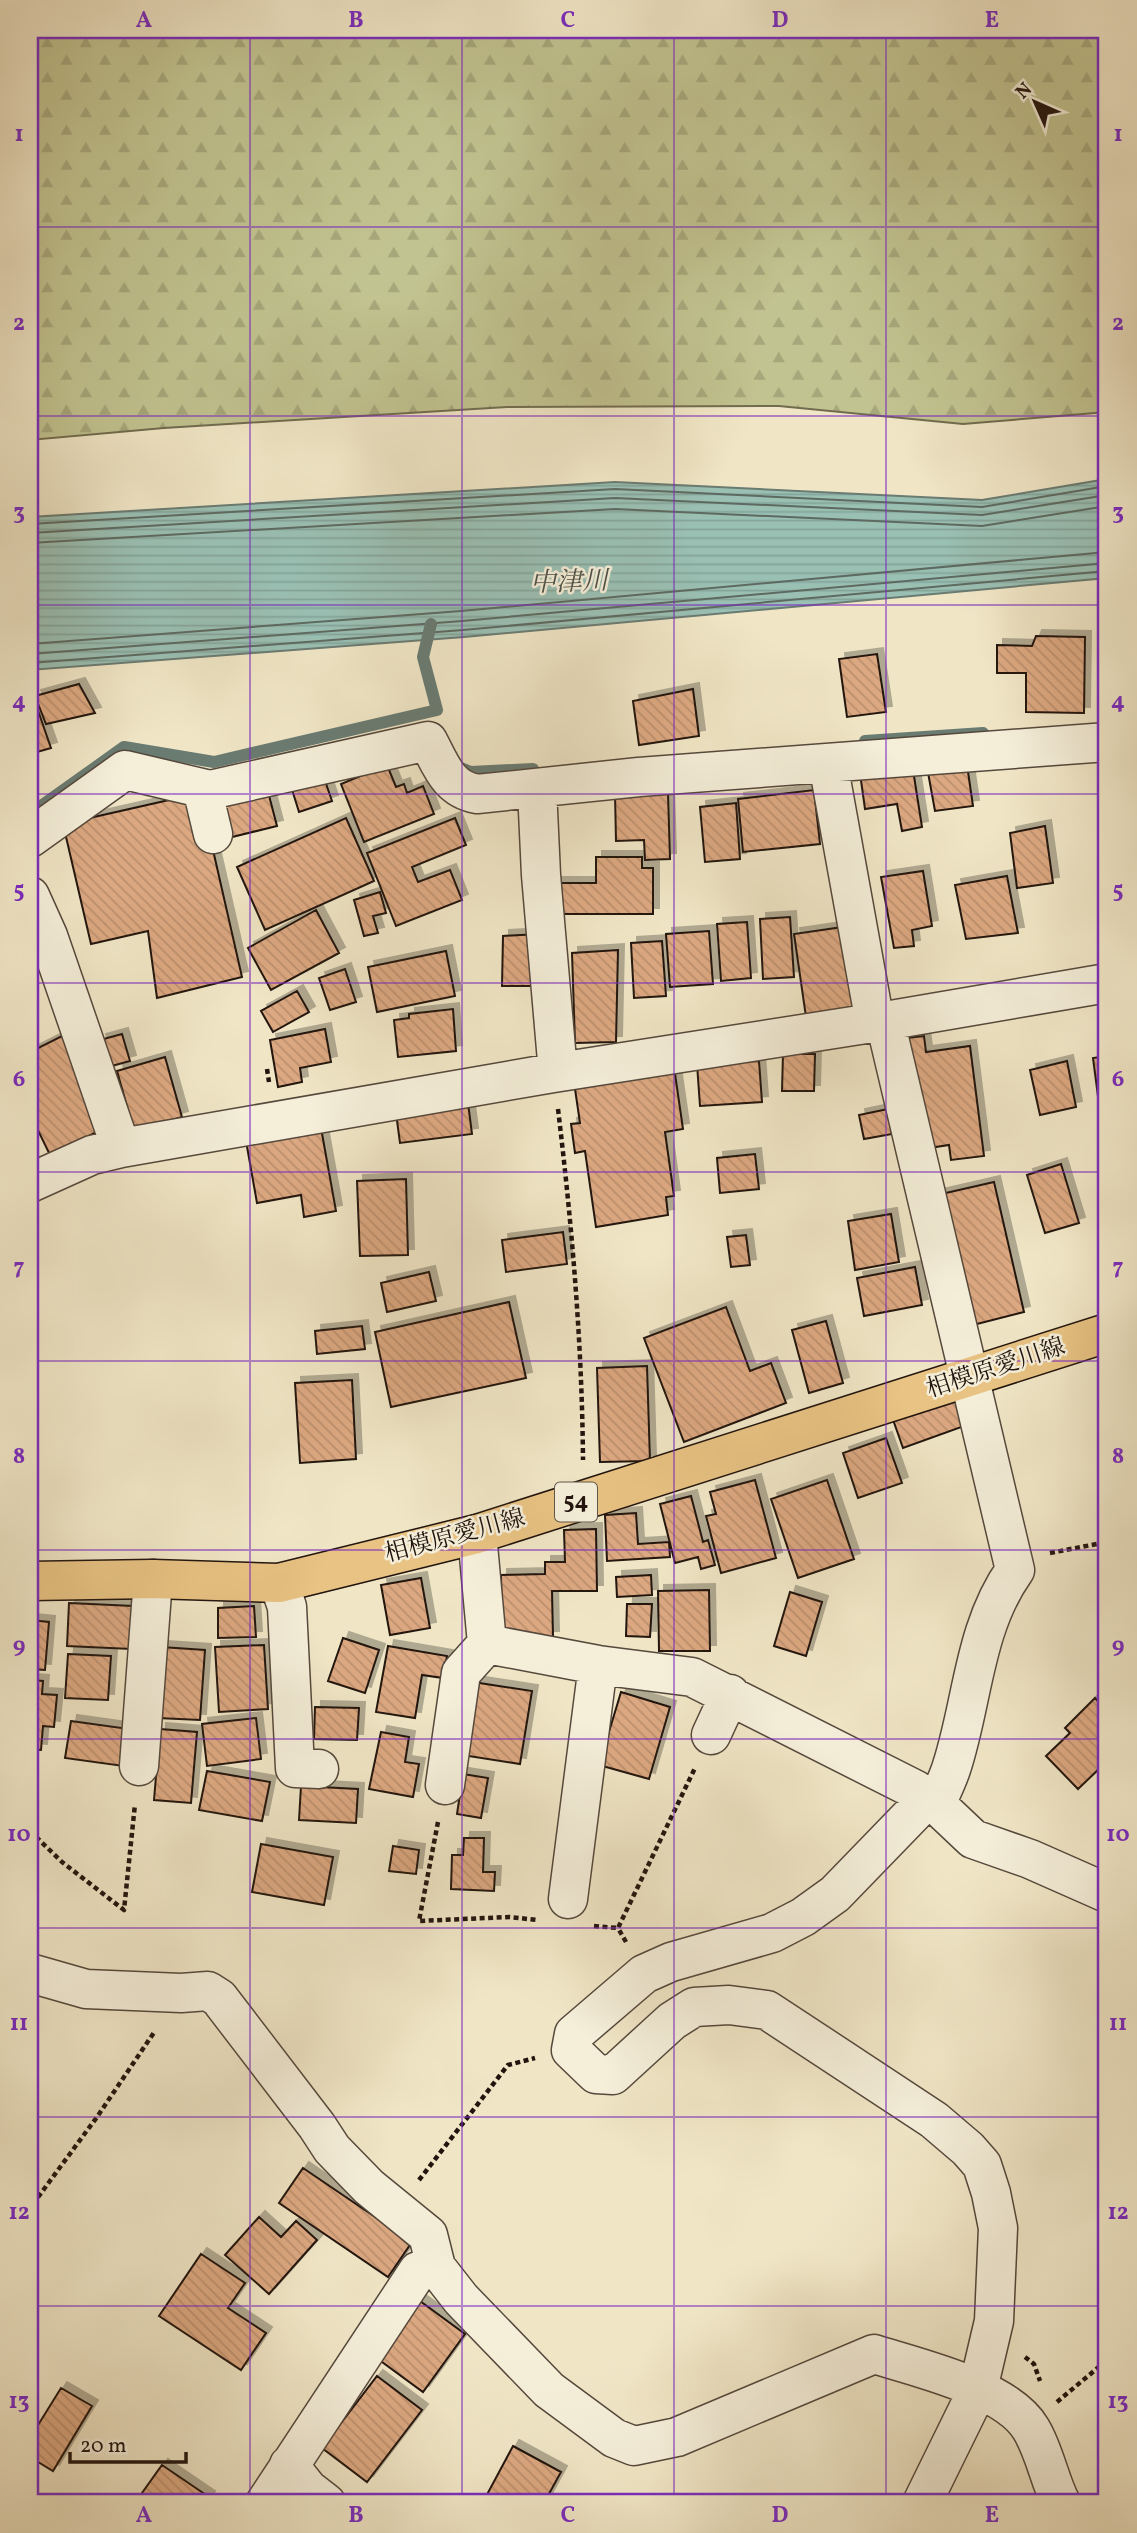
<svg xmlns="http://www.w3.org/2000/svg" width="1137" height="2533" font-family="Vollkorn,'Noto Serif JP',serif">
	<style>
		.forest { fill: url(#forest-firs); stroke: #716c4f; stroke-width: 2 }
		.water { fill: url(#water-rules); stroke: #6a7b72; stroke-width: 2 }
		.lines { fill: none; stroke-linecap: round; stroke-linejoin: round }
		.shore { stroke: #5e6a61; stroke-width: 2 }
		.stream { stroke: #6a7b72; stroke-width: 12 }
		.building { fill: url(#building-back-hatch); stroke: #21140e; stroke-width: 2; filter: url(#shadow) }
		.minor-casing { stroke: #55483c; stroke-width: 41 }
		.major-casing { stroke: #21140e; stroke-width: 41 }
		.path { stroke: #21140e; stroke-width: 4.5; stroke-dasharray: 5 3.5; stroke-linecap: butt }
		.minor { stroke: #f5efda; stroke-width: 38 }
		.major { stroke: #e8c383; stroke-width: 38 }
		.grid { fill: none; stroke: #7b2cbf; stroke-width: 2; stroke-opacity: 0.55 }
		.labels { text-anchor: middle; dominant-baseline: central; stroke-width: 5; stroke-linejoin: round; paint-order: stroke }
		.shield { fill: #f5efda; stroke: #61564b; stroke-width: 2 }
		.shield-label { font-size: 23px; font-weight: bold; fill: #21140e }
		.street-label { font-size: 24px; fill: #21140e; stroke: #f5efda }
		.water-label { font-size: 26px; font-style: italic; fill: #4b5048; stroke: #f5efda }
		.neatline { fill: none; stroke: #7b2cbf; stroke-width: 2.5 }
		.grid-label { font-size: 23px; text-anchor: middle; font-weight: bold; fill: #7b2cbf }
	</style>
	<defs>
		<pattern id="forest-firs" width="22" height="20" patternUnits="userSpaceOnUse" patternTransform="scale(1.75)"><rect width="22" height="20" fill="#c1c390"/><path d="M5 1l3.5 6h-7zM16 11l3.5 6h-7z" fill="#a6a77b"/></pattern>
		<pattern id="water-rules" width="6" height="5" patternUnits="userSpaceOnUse" patternTransform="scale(1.75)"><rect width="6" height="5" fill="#9ac0b4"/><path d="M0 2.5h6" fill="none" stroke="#84a49a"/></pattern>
		<pattern id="building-back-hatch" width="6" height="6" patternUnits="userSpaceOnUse" patternTransform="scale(1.75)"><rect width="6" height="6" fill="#dca881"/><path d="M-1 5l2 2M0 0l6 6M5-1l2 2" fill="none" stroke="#bc906e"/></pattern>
		<filter id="shadow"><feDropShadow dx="6" dy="-6" stdDeviation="0" flood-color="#0004"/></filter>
	</defs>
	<rect width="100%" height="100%" fill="#f0e6c6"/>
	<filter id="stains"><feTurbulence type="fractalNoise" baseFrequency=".00286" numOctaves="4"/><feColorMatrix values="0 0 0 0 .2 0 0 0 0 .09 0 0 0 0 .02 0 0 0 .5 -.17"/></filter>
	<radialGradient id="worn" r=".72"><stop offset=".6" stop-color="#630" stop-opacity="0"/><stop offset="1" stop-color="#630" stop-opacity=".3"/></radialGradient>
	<path class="forest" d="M30,30H1107V412L963,424L779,406L507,407L164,428L30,440Z"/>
	<path class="water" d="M1107,479V578L464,637L30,670V517L615,482L982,500Z"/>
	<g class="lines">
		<path class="shore" d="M30,524L615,489L982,507L1107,486
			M30,533L615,498L982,515L1107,495
			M30,543L615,509L982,526L1107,506
			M30,644L461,611L1107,552
			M30,654L462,621L1107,563
			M30,663L463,630L1107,571"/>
		<path class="stream" d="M865,741L983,733
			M458,767L471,772L533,769
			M30,814L124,747L214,762L437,710L423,657L431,624"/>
	</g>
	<path class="building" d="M1036,636L1085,637L1084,713L1026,712V673H997V645L1032,646Z
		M877,654L886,712L847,717L839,659Z
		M79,684L95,713L46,724L35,696Z
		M693,689L699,736L639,745L633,701Z
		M35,702L51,748L30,754V703Z
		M911,757L922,827L902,831L897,804L865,809L859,766Z
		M966,758L973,806L935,811L927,767Z
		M387,765L396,787L404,784L407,793L423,786L434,814L364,842L341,784Z
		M321,769L332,801L299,812L289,780Z
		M266,784L277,826L224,839L214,797Z
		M814,790L820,844L743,852L738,799Z
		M200,793L242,977L157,998L148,931L91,944L63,824Z
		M668,793L670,859L645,860L644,840L616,841L615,794Z
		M736,803L740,859L705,862L700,807Z
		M346,818L374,881L265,930L237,867Z
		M455,818L466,845L412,867L418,882L450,870L462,900L396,926L367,853Z
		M1045,826L1053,883L1017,888L1010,833Z
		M596,857H642V868H653V914H550V883H596Z
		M923,871L932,926L912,930L914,946L894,948L881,877Z
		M1007,876L1018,933L966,939L955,885Z
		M380,892L386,913L373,916L378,933L364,936L354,900Z
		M316,910L339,953L271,990L248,948Z
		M790,917L794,977L763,979L760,919Z
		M747,922L751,978L721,981L717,924Z
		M843,927L854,1011L806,1017L794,934Z
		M709,931L713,984L670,987L666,934Z
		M539,934L541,986H502L503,936Z
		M662,941L666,996L634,998L631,943Z
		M618,950L616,1042L575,1043L572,953Z
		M446,951L455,996L377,1012L368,967Z
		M345,969L356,1002L330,1010L319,978Z
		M297,991L309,1012L273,1032L261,1011Z
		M453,1009L456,1051L398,1057L394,1020L409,1018V1014Z
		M325,1029L331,1062L300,1068L302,1082L278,1087L270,1040Z
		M122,1034L130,1061L108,1067L100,1040Z
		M64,1035L109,1126L50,1155L30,1114V1052Z
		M924,1036L926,1052L970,1046L984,1156L951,1160L949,1145L929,1148L922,1093L905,1095L898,1039Z
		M783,1054H815L814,1091H782Z
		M1107,1056V1102L1099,1104L1093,1058Z
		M165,1057L182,1117L134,1131L117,1071Z
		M759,1061L762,1102L700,1106L697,1064Z
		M1067,1061L1076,1107L1040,1115L1030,1070Z
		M674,1067L683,1129L665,1132L674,1196L666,1197L668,1215L596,1227L585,1151L575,1153L571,1124L580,1123L574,1082Z
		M468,1103L472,1134L400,1143L396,1113Z
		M888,1109L892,1134L864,1139L859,1115Z
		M321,1128L336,1211L304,1217L301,1195L257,1203L246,1141Z
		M755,1154L759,1189L720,1193L717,1158Z
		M1061,1164L1079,1223L1045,1233L1027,1175Z
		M406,1179L408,1255L360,1256L357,1181Z
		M994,1182L1024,1312L969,1326L937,1195Z
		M891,1214L899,1262L855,1270L848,1221Z
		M563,1232L567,1264L506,1272L502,1240Z
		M746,1235L750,1265L731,1267L727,1237Z
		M915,1267L922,1305L864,1316L857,1278Z
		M429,1272L436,1301L387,1312L381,1283Z
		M509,1302L526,1378L391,1407L375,1332Z
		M726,1307L750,1371L771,1363L786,1403L684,1442L644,1338Z
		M826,1321L843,1383L809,1393L792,1330Z
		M362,1326L365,1349L317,1354L315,1331Z
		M647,1366L650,1461L600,1462L597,1368Z
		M352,1380L356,1459L300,1463L295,1383Z
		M955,1388L967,1425L903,1448L890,1411Z
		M886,1438L902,1483L858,1498L843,1453Z
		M755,1480L776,1558L721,1573L706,1516L716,1514L710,1492Z
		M827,1480L854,1559L798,1578L771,1499Z
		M691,1496L703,1542L708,1540L715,1565L701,1569L698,1557L675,1563L660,1504Z
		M636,1513L638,1544L669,1542L670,1557L607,1561L605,1515Z
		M596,1529L597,1591H552L553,1637L502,1638L501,1575L545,1574V1562H565L564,1530Z
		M651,1575L652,1595L617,1597L616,1577Z
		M421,1578L430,1628L390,1635L381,1585Z
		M709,1590L710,1651H659L658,1591Z
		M790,1592L822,1602L806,1656L774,1646Z
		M69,1603L133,1606L131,1649L67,1646Z
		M627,1604H652L650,1637L626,1636Z
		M254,1606L256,1637L218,1638V1608Z
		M30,1620L49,1622L45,1670L30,1669Z
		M343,1638L379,1650L365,1693L328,1681Z
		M264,1645L268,1709L219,1712L215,1647Z
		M388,1646L447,1656L443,1678L422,1675L415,1718L376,1712Z
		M161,1647L205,1650L200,1720L158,1718Z
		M68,1654L111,1656L108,1700L65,1698Z
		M30,1680L43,1681L42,1694L57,1695L54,1727L43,1726L41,1750L30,1749Z
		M473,1682L532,1691L520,1764L462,1755Z
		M621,1692L670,1707L649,1779L599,1765Z
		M1095,1698L1107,1711V1769L1105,1771L1101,1767L1078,1789L1046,1756L1070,1733L1065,1728Z
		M315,1707L359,1708L357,1740L314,1739Z
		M256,1718L261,1759L207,1766L202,1724Z
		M71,1721L129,1729L123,1766L65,1758Z
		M160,1729L197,1732L191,1803L154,1800Z
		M381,1732L409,1737L405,1762L419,1764L413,1797L369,1789Z
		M207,1771L270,1782L262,1821L199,1810Z
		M463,1774L488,1778L481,1818L457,1814Z
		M301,1786L358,1789L356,1823L299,1820Z
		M1107,1814V1839L1100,1831L1107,1824L1102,1819Z
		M464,1838H484L483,1872H495L494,1891L451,1889L452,1855H463Z
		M261,1844L333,1857L324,1905L252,1892Z
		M393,1846L419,1850L416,1874L389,1871Z
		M303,2168L412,2242L388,2277L279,2203Z
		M259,2217L281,2237L296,2221L317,2240L269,2294L225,2255Z
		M201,2254L245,2283L228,2308L266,2333L241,2370L159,2316Z
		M420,2301L465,2334L423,2392L378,2359Z
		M377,2376L422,2410L367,2482L322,2448Z
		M61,2388L92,2406L53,2471L30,2457V2438Z
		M513,2446L561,2472L544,2503L483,2502Z
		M162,2465L209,2497L205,2503H142L137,2500Z"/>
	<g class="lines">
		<defs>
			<path id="minor" d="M828,763L875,1023
				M202,788L213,834
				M537,789L541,875L557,1061L553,1073
				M30,838L125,770L210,790L428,741C441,765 448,789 477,794L639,777L1107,742
				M30,896L48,936L121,1148
				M885,1021L1015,1570C973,1629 973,1703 951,1769C947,1781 941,1793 936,1804
				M30,1183L92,1155L121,1148L553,1073L885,1021L1107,983
				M279,1583L287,1607L295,1768L319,1769
				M487,1644L598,1665L692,1677L916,1790L936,1804L973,1839L1030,1859L1107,1893
				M711,1735L730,1694
				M139,1766L153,1579
				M445,1785L461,1673L487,1644L477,1534
				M568,1899L598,1665
				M30,1973L86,1989L181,1993L208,1991L219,1998L317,2126L332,2149L369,2187L428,2235L436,2267L461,2299L549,2390L614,2438L634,2446L677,2437L874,2354C918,2368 1007,2388 1031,2429C1045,2452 1049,2480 1061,2503
				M289,2465L308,2489L326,2503
				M265,2503L418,2271L436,2267
				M922,2503L978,2389L994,2321L998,2228L991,2193L982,2165L968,2149L934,2120L767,2010L729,2005L694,2007L672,2021L613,2075L596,2074L571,2050L574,2034L644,1974L671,1962L772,1933L803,1917L835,1894L928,1798"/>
			<path id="major" d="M30,1581L153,1579L279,1583L477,1534L1107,1333"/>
		</defs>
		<use href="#minor" class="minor-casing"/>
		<use href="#major" class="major-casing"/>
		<path class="path" d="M267,1069L269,1082
			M558,1109C572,1226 582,1342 583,1460
			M1050,1553L1107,1542
			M438,1822L419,1921L510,1917L537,1920
			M30,1831L62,1862L124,1910L135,1804
			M594,1926L618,1928
			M626,1942L618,1928L695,1768
			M419,2180L508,2065L535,2058
			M33,2204L97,2117L155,2031
			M1025,2357L1034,2364L1040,2381
			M1057,2402L1107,2360"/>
		<use href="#minor" class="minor"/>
		<use href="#major" class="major"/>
	</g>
	<path class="grid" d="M250,30V2503M462,30V2503M674,30V2503M886,30V2503M30,227H1107M30,416H1107M30,605H1107M30,794H1107M30,983H1107M30,1172H1107M30,1361H1107M30,1550H1107M30,1739H1107M30,1928H1107M30,2117H1107M30,2306H1107"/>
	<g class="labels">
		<rect class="shield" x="555" y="1482.5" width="42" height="39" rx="5"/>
		<g class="shield-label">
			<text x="576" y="1502">54</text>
		</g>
		<g class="street-label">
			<text transform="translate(996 1369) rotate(-18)">相模原愛川線</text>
			<text transform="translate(455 1537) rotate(-15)">相模原愛川線</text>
		</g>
		<g class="water-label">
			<text transform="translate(569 583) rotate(-2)">中津川</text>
		</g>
	</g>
	<rect width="1137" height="2533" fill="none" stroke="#f0e6c6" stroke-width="77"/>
	<g transform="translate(1035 102) rotate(315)" stroke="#f5efda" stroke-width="5" paint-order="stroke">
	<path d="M0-5L12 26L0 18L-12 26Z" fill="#21140e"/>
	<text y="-10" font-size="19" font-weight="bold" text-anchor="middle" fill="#21140e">N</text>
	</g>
	<path d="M70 2452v10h116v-10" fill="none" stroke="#21140e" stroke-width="3.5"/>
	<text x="80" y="2452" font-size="21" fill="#21140e" stroke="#f5efda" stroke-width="5" paint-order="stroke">20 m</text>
	<rect x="38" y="38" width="1060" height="2456" class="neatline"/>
	<g class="grid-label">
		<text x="144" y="27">A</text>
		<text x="356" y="27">B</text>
		<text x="568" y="27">C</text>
		<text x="780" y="27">D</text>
		<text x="992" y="27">E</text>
		<text x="19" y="141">1</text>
		<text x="1118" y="141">1</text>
		<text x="19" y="330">2</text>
		<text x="1118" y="330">2</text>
		<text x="19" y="519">3</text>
		<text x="1118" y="519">3</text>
		<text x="19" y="708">4</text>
		<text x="1118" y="708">4</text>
		<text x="19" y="897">5</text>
		<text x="1118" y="897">5</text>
		<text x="19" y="1086">6</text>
		<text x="1118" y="1086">6</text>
		<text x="19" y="1274">7</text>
		<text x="1118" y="1274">7</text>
		<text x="19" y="1463">8</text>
		<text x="1118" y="1463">8</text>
		<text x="19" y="1652">9</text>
		<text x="1118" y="1652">9</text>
		<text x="19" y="1841">10</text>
		<text x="1118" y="1841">10</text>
		<text x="19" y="2030">11</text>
		<text x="1118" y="2030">11</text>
		<text x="19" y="2219">12</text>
		<text x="1118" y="2219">12</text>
		<text x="19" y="2408">13</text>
		<text x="1118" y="2408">13</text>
		<text x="144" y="2522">A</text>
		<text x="356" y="2522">B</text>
		<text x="568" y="2522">C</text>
		<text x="780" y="2522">D</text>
		<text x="992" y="2522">E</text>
	</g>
	<rect width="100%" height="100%" filter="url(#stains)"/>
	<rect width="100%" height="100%" fill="url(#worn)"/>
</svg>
